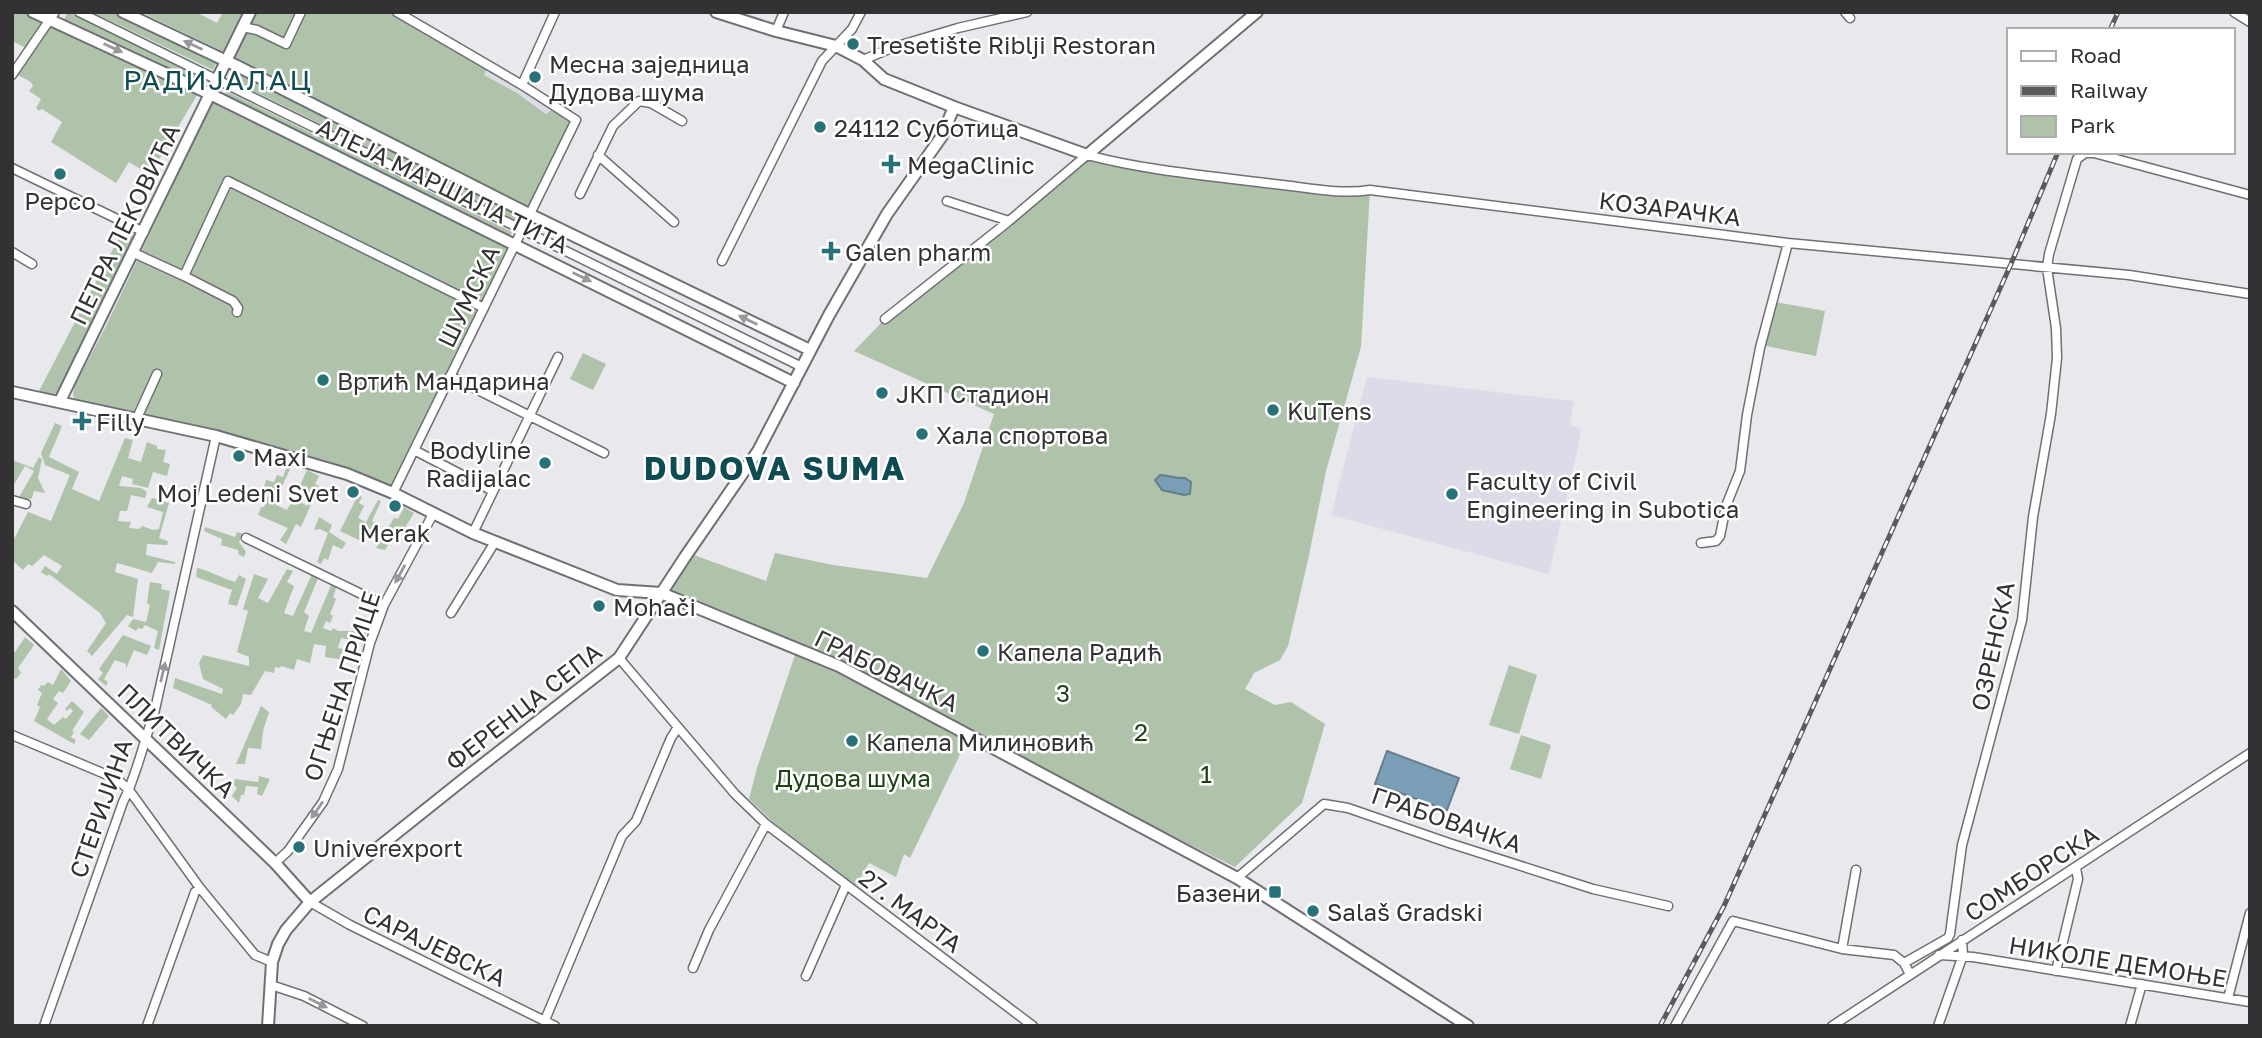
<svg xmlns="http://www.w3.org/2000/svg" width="2262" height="1038" font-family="'Golos Text',sans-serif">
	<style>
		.built { fill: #dbdce8 }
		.green { fill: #aec3a9 }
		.water { fill: #799eb5; stroke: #647e8e; stroke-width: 2 }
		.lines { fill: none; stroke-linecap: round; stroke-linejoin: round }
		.street-casing { stroke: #6f7074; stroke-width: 11 }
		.secondary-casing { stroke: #6f7074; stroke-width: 14 }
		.street { stroke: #fff; stroke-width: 8 }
		.secondary { stroke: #fff; stroke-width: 10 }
		.rail-casing { stroke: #5b5b5e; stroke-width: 5 }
		.rail { stroke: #fff; stroke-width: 2.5; stroke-dasharray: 8; stroke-linecap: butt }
		.oneway { fill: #98989a }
		.poi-dot { fill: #277178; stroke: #fff; stroke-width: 2.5 }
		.labels { text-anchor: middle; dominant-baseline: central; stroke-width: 5; stroke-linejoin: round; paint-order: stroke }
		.poi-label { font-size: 24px; fill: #323234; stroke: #fff; text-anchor: start }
		.street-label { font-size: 24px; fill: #323234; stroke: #fff }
		.park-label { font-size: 24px; fill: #1e4215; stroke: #fff }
		.quarter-label { font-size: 28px; letter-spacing: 2px; fill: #0e4c52; stroke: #fff }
		.district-label { font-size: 32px; font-weight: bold; letter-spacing: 2px; fill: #0e4c52; stroke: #fff }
	</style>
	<rect width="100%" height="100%" fill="#e8e8ed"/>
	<path class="built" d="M487,68L522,89L553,109L547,114L517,93L484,75Z
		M1367,377L1574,401L1570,425L1581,428L1580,438L1549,574L1331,515Z"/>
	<path class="green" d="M12,12H25L46,25L28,49L12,41Z
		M68,12L207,80L203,89L63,21Z
		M92,12H116L218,59L213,70Z
		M141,12H196L217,23L223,12H245L226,53Z
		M257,12H392L487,68L484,75L517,93L546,114L553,109L573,121L529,212L523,209V203L245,63L238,70L521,214L517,221L233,81L237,71L230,67Z
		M54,27L55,29L197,95L150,175L129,162L116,183L51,142L62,122L42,109L39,111L36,108L41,99L29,91L33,86L31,82L14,73L47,29Z
		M226,91L512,232L509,238L222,98Z
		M214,99L221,102L219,106L503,245L507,243L511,245L392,490L75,400L73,395L74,387L105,328Z
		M1087,155L1117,163L1343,192L1370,190L1361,347L1326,471L1308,560L1288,646L1280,660L1254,673L1245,689L1275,705L1291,702L1325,724L1302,803L1235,867L1144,822L842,663L667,592L688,553L766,581L775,553L833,565L927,578L964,503L994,414L854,351L885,319Z
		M124,228L131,231L134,239L62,386L54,395L38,393Z
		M1775,302L1825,311L1816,356L1766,346Z
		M583,353L606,364L593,390L570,379Z
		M55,423L62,426L49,457L79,472L72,489L99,501L125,438L133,440L128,458L141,462L147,442L157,446V449L166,450L163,462L170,464L167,476L153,472L148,488L132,484L133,479L122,476L119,486L141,488L147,492L145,498L131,495L127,511H120L118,521L131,522L129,528L139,529L142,526L153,530L159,529L163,512L147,507L152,498L169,503L159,538L168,541L167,545L147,544L146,555L175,562V564L158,562L152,573L117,563L115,572L138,579L133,617L127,615L92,656L87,651L106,623L100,613L49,574L47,576L41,572L45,566L57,574L62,566L44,555L32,566L28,564L23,570L12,560V543L28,512L51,521L70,475L45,465L41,453Z
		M39,457L42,459L38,478L45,493L34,491L32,498L27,501L18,499L34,471L25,466L12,488V460L33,468Z
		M292,465L278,495L280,496L276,505L287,510L294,498L307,506L309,501L297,492L307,470L319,476L315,484L319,486L301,527L296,524L286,544L280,540L288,528L258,515L261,507H264L269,493L263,490L266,480L274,482L277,475L283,477L287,466Z
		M358,495L362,497L359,503L364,506L358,518L366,522L378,500L381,501L372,521L381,526L375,535L365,531L361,541L340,531Z
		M404,507L414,513L400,536L395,534L385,550L376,548L394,518L398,519Z
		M319,517L332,525L329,532L346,543L342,549L333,545L328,560L324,558L321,564L317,562L328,533L320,529L314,530Z
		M205,527L235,537L237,532L243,534L239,542L246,552L244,557L239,555L238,550L221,545L222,539L204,531Z
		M197,568C211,571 221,578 235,582L239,575L246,579L237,606L228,604L232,590L196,577Z
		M287,569L293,571L287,582L294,586L284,613L293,616L312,574L319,576L304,612L309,616L304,631L311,633L332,583L337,585L333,597L336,599L330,614L333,616L330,623L326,621L323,628L331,631L333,628L338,631H367L363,642L341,638L338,648L347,650L345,660L325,657L326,646L314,644L310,663L297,659L294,670L281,666L280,668L275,667L274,673L265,671L251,695L243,694L241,704L233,715L230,713L226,719L211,707L212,705L173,688L175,678L222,694L223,689L203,679L199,663L203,655L249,666V657L237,652L248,611L243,609L254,574L268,579L258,598L268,603Z
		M150,582L162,584L161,589L170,591L159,650L154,648L158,631L145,625L142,629L138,628L136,631L128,626L133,619L146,622L150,605L147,603Z
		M123,635L151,646L147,655L134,650L126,669V664L115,660L104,679L108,682L106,686L98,679L103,673L99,669Z
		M25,637L34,645L18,668L21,673L16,679L12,677V651L15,652Z
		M795,655L839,673L967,740L910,858L904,854L896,877L869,863L856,886L774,823L749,799L757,768Z
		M1509,665L1537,675L1519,734L1489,725Z
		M61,669L71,681L63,693L59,691L53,699L58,703L47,719L54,725L63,717L66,719L73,711L70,708L67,711L65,709L72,701L84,712L72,731L74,732L71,737L76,740L74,744L34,721L40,707L37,705L42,693L38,690L41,685L44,686L48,682L53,685Z
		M261,706L269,712L263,731L261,749L248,748L245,764H236Z
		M101,708L109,716L89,740L80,734Z
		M1521,735L1551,745L1541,779L1510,769Z
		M259,776L270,779L262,796L257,794L258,787L246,786L244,795H241L239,803L232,796L237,788L233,784L235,779L258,782Z"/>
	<path class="water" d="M1160,475C1169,475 1175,479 1185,478L1191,482L1190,494L1184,495L1162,490L1155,480Z
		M1387,751L1459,778L1447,810L1375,784Z"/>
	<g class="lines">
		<defs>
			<path id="street" d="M79,12L802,367
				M1845,12L1850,18
				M2234,12L2250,22
				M243,27L257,30L286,44L301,12
				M776,31L784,12
				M863,60L894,47L958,28L1027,12
				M12,75L55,12
				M522,85L555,12
				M598,155L674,222
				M12,168L144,232
				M580,194L613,126L639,101L651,103L682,121
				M947,201L1009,221
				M12,252L32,264
				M134,253L184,276L233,301L238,308L237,312
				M722,261L822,61L852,29L861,12
				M184,276L228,181L484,308
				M885,319L1009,221L1087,155C1148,171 1212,176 1274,184C1305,187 1339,195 1370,190L1788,243L2129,275L2250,294
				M450,376L604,453
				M137,418L157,374
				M414,450L493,491
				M393,493L576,120L522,85L397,12
				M12,500L26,504
				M473,533L558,357
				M246,538L384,605
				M1701,543L1716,541L1720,536L1726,506L1740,471L1747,415L1760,348L1788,243
				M451,613L495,542
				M619,658L735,794L766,824L1033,1026
				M12,735L117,779L129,790L200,888L255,955L272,962
				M275,863L288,851L323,802L338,769L370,643L384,605L433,514
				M1237,878L1324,804L1348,808L1449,843L1593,889L1668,906
				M310,902L350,925L555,1026
				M1842,949L1856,870
				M1939,955L1973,957L2250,1002
				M1904,963L1948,938L1950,934L1962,845L2022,620L2033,517L2051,414L2057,358L2056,328L2047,268L2049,254L2077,159L2085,153H2094L2250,195
				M693,968L709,930L766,824
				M2056,971L2078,879L2076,868
				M806,976L846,885
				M271,985L304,996L363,1026
				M2228,998L2250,913
				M545,1020L622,836L636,821L671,738L678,727
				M44,1026L123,802C137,775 143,743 154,714L216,436
				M147,1026L195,892L200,888
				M1675,1026L1733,921L1842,949L1894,955L1904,963L1910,974
				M1832,1026L2250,753
				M1938,1026L1963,955L1962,940
				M2130,1026L2142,984"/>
			<path id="secondary" d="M33,12L210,94L794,383
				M123,12L237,66L531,215L810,350
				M716,12L776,31L836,46L863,60L884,79L954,107L1087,155L1257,12
				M12,392L216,436L347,474L393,493L473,533L617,590L661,593L839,666L1237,878L1468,1026
				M60,401L250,12
				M12,611L275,863L310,902
				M268,1026L272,962L278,944L286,930L310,902L464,779L619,658L685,557L758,451L829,315L887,214L942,136L954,107"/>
		</defs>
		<use href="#street" class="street-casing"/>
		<use href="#secondary" class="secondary-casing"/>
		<use href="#street" class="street"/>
		<use href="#secondary" class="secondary"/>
		<defs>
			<path id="rail" d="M2110,30L2118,12
				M1660,1026L1724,906L2011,264L2058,152"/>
		</defs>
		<use href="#rail" class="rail-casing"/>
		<use href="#rail" class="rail"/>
	</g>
	<defs><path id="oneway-solid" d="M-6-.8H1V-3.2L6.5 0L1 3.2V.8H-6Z" transform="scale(1.75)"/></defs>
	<g class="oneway">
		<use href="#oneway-solid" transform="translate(193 45) rotate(-155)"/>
		<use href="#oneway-solid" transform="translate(113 48) rotate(25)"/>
		<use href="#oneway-solid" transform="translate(582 277) rotate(26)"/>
		<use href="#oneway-solid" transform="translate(748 320) rotate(-154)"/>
		<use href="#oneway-solid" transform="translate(400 574) rotate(119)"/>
		<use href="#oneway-solid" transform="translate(163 672) rotate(-77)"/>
		<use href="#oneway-solid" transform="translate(317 810) rotate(125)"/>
		<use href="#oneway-solid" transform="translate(318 1003) rotate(27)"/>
	</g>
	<g class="poi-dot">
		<circle cx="853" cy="44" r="7"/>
		<circle cx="535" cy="77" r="7"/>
		<circle cx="820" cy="127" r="7"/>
		<path d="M887.5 153.5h7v7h7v7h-7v7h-7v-7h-7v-7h7z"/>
		<circle cx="60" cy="174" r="7"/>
		<path d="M827.5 240.5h7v7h7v7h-7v7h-7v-7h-7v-7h7z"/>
		<circle cx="323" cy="380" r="7"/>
		<circle cx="882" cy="393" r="7"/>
		<circle cx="1273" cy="410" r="7"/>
		<path d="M78.5 410.5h7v7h7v7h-7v7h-7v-7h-7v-7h7z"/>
		<circle cx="922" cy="434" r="7"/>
		<circle cx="239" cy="456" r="7"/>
		<circle cx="545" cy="463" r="7"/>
		<circle cx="353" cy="492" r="7"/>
		<circle cx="1452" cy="494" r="7"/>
		<circle cx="395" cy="506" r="7"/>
		<circle cx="599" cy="606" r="7"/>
		<circle cx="983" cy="651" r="7"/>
		<circle cx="852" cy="741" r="7"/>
		<circle cx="299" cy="847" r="7"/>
		<rect x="1268" y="885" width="14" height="14" rx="3.5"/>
		<circle cx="1313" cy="911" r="7"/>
	</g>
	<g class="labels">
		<g class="poi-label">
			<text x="867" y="44">Tresetište Riblji Restoran</text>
			<text x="549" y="63">Месна заједница<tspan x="549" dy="28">Дудова шума</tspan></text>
			<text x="834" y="127">24112 Суботица</text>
			<text x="907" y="164">MegaClinic</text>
			<text x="60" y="200" text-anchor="middle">Pepco</text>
			<text x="845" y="251">Galen pharm</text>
			<text x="337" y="380">Вртић Мандарина</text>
			<text x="896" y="393">ЈКП Стадион</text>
			<text x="1287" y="410">KuTens</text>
			<text x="96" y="421">Filly</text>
			<text x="936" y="434">Хала спортова</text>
			<text x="531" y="449" text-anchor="end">Bodyline<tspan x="531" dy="28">Radijalac</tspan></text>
			<text x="253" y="456">Maxi</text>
			<text x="1466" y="480">Faculty of Civil<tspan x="1466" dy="28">Engineering in Subotica</tspan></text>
			<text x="339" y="492" text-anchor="end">Moj Ledeni Svet</text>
			<text x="395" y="532" text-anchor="middle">Merak</text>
			<text x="613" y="606">Mohači</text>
			<text x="997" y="651">Капела Радић</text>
			<text x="866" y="741">Капела Милиновић</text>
			<text x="313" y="847">Univerexport</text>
			<text x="1261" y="892" text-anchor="end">Базени</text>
			<text x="1327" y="911">Salaš Gradski</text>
		</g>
		<g class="street-label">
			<text transform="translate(443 185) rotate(26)">АЛЕЈА МАРШАЛА ТИТА</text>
			<text transform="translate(1670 208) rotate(7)">КОЗАРАЧКА</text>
			<text transform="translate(124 224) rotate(-64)">ПЕТРА ЛЕКОВИЋА</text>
			<text transform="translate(468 296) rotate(-64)">ШУМСКА</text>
			<text transform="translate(1992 646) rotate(-78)">ОЗРЕНСКА</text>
			<text transform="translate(887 670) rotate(26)">ГРАБОВАЧКА</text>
			<text transform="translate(341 686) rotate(-72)">ОГЊЕНА ПРИЦЕ</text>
			<text transform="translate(523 706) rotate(-38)">ФЕРЕНЦА СЕПА</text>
			<text transform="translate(177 740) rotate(44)">ПЛИТВИЧКА</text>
			<text transform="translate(100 808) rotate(-71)">СТЕРИЈИНА</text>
			<text transform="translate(1447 819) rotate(19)">ГРАБОВАЧКА</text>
			<text transform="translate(2031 873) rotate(-33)">СОМБОРСКА</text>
			<text transform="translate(911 910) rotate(37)">27. МАРТА</text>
			<text transform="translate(435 945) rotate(26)">САРАЈЕВСКА</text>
			<text transform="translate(2118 961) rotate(9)">НИКОЛЕ ДЕМОЊЕ</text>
		</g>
		<g class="park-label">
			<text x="1063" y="692">3</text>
			<text x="1141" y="731">2</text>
			<text x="1206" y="773">1</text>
			<text x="853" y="777">Дудова шума</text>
		</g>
		<g class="quarter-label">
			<text x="218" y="79">РАДИЈАЛАЦ</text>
		</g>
		<g class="district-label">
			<text x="775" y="468">DUDOVA SUMA</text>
		</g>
	</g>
	<rect width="2262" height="1038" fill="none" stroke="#323234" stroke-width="28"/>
	<rect x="2007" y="28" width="228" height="126" fill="#ffffff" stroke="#adadae" stroke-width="2"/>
	<rect x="2021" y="51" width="35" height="10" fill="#ffffff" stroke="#adadae" stroke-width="2"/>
	<text x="2070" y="63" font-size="21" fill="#323234">Road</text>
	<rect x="2021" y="86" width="35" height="10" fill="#5b5b5e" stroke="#adadae" stroke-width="2"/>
	<text x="2070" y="98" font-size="21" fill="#323234">Railway</text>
	<rect x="2021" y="116" width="35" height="21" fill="#aec3a9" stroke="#adadae" stroke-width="2"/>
	<text x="2070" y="133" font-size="21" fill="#323234">Park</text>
</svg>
